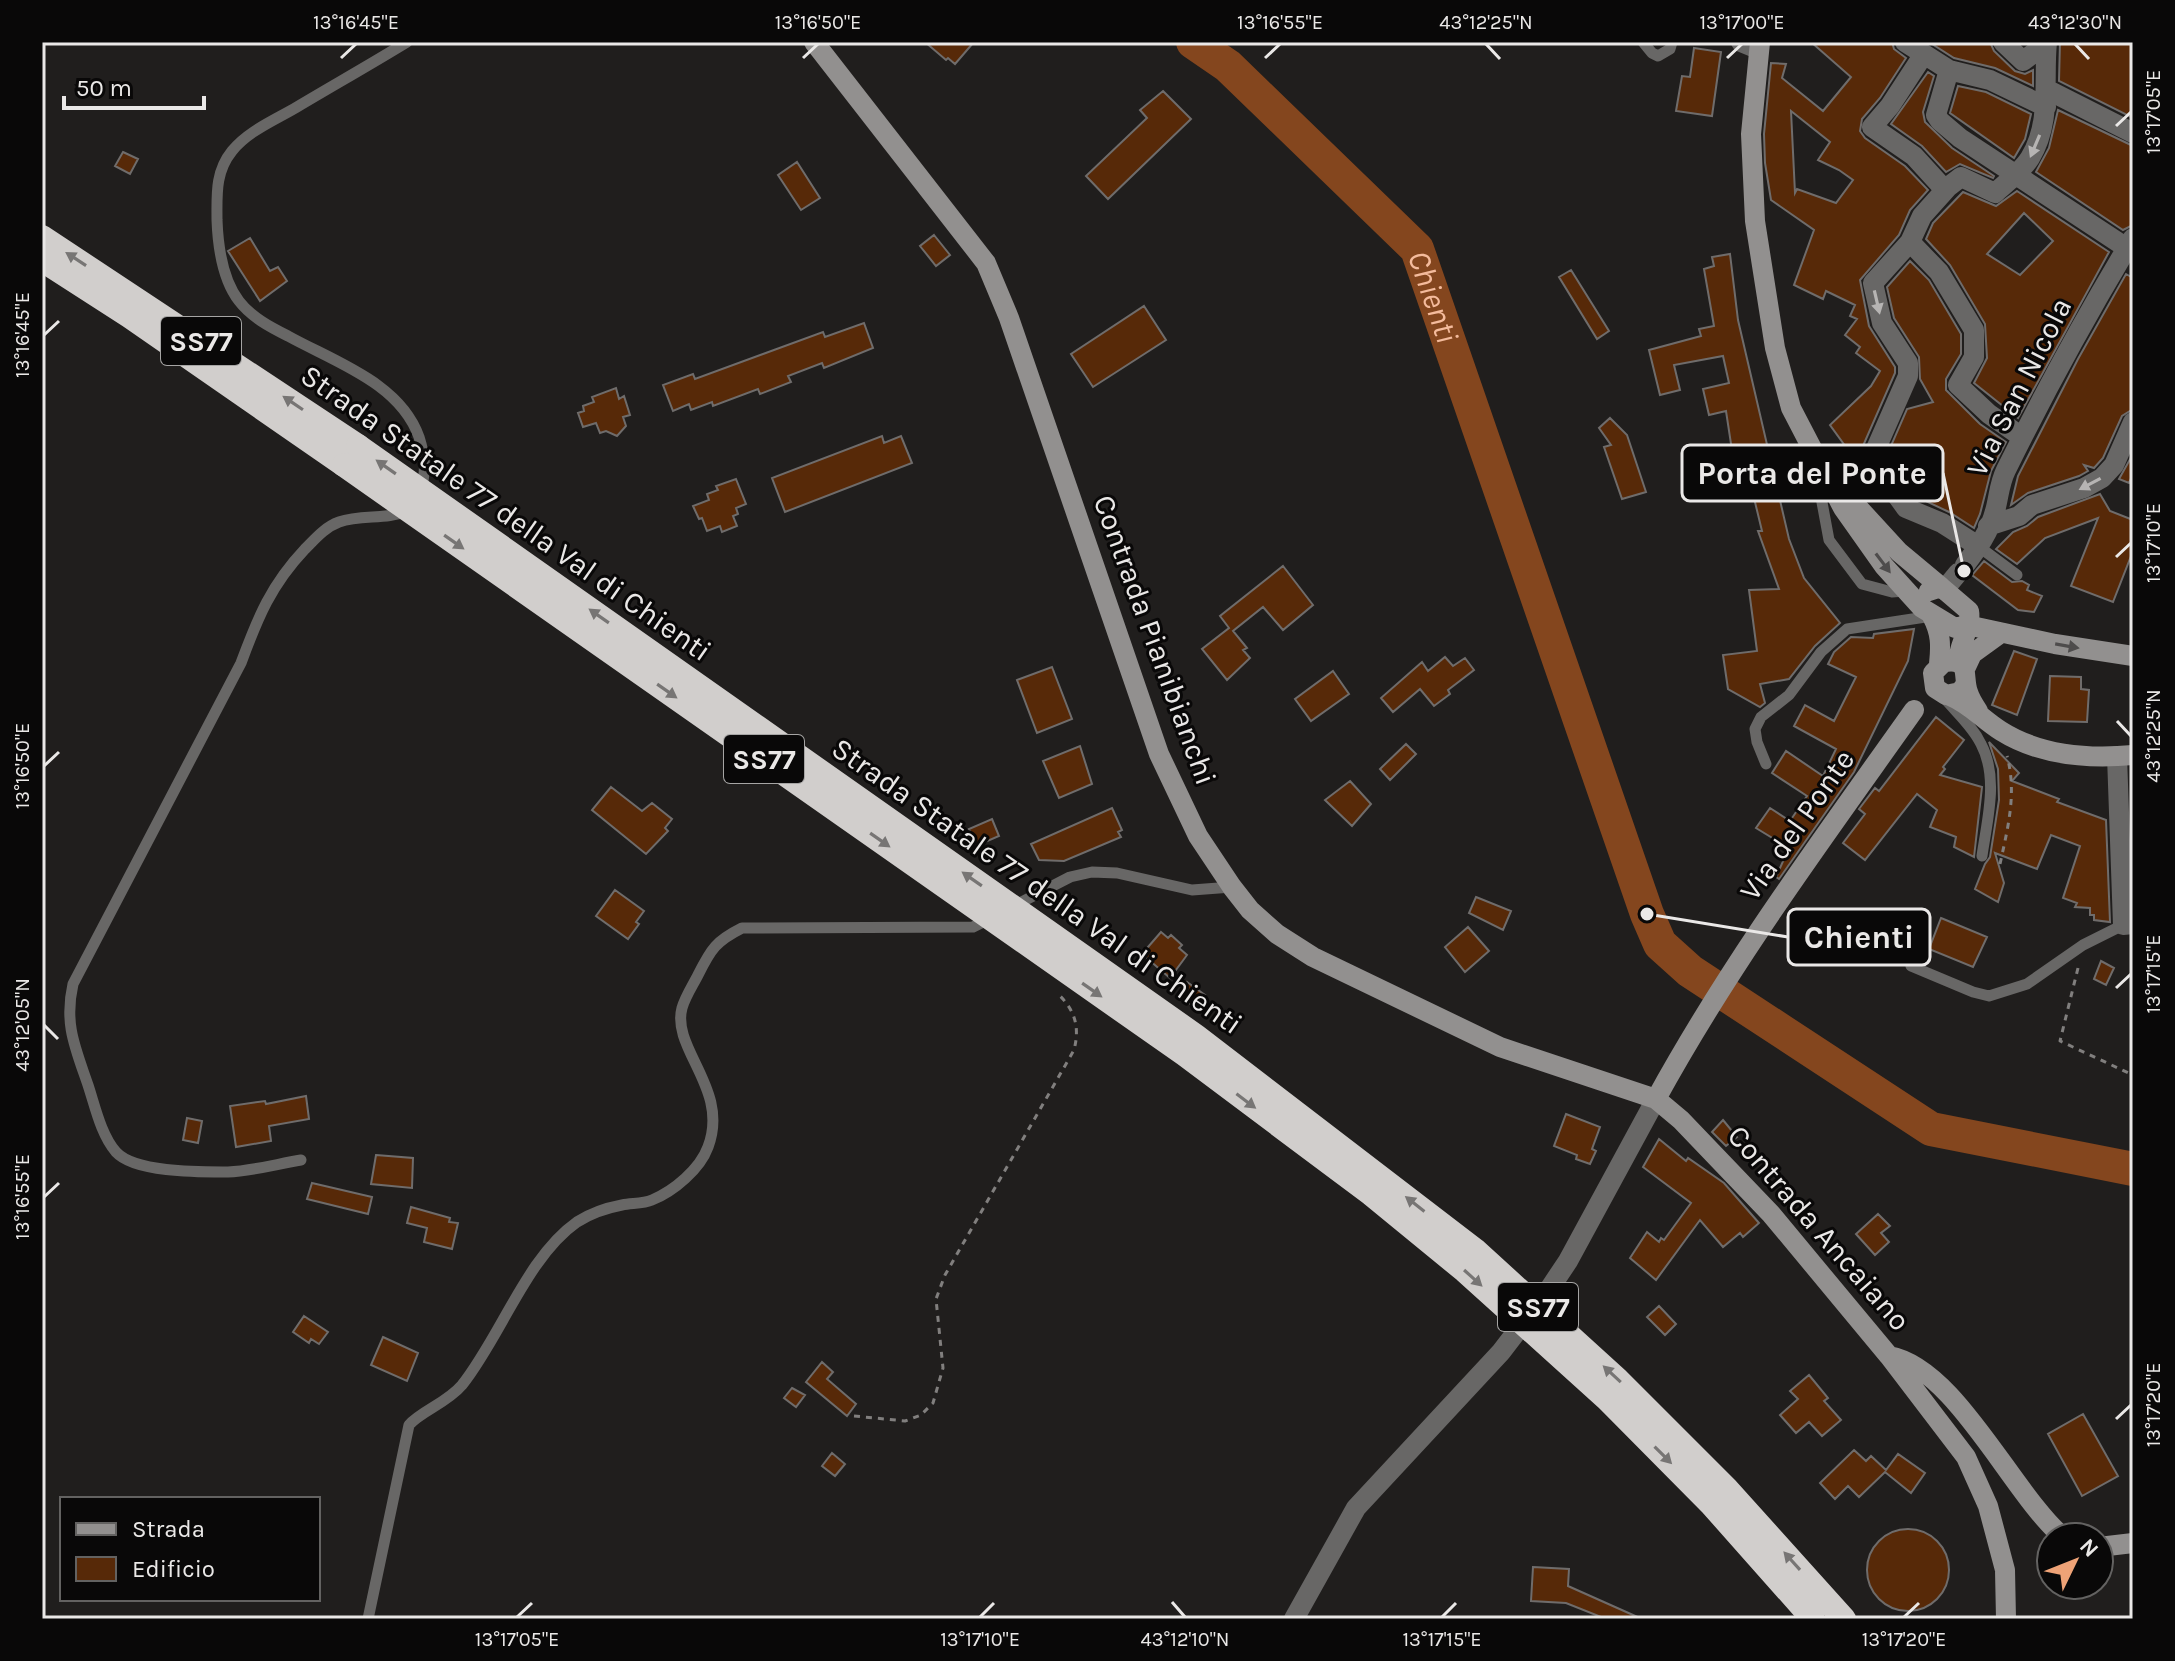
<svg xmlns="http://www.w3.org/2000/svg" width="2175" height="1661" font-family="Karla,sans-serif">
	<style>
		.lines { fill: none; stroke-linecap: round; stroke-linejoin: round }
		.river { stroke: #84461e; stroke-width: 34 }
		.building { fill: #572908; stroke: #6f6c6b; stroke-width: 2; fill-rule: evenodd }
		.path { stroke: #817f7e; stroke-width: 3; stroke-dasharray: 6 6; stroke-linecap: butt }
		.lane { stroke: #686766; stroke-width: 11 }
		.street { stroke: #686766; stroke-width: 20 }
		.secondary { stroke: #92908f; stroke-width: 20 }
		.highway { stroke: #d1cecc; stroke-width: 24 }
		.highway-bridge { stroke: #d1cecc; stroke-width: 24 }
		.oneway { fill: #b6b4b3 }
		.oneway2 { fill: #777574 }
		.oneway3 { fill: #4e4c4c }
		.ticks { fill: none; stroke: #eae8e7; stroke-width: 3 }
		.labels { text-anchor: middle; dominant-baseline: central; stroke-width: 6; stroke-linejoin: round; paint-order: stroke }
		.shield { fill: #090808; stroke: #a6a5a4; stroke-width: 2 }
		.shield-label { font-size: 28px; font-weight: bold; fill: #eae8e7 }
		.street-label { font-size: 30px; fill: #eae8e7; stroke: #090808 }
		.water-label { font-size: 32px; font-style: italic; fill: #f4bb9c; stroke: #090808 }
		.leader { fill: none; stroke: #eae8e7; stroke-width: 3 }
		.callout-dot { fill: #eae8e7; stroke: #090808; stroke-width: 3 }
		.callout { fill: #090808; stroke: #eae8e7; stroke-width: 3 }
		.callout-label { font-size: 32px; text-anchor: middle; font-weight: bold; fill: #eae8e7 }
		.neatline { fill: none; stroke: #eae8e7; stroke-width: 3 }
		.ticks-label { font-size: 20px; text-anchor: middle; fill: #eae8e7 }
	</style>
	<rect width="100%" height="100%" fill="#201e1d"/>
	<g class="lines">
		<path class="river" id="s1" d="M1193,42L1228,66L1417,249L1647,914L1660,944L1690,971L1931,1129L2133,1169"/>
	</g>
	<path class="building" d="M925,42H974L955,64L948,58L946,60Z
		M1811,42H1892L1894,49L1906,58L1880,98L1862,119L1860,131L1865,138L1905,166L1928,190L1910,210L1899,235L1860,280L1869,326L1895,367V373L1859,455V465L1830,425L1871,386L1880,371L1856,353L1860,347L1845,335L1857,319L1850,316L1855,305L1826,291L1823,299L1794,285L1814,230L1771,200L1765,163L1764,134L1771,63L1786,64L1782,78L1823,111L1851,77ZM1791,111L1830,142L1818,160L1839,170L1853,180L1836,203L1797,189L1795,193Z
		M1929,42H1990L1994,51L2015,71L2025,74L2033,70V86L1995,68L1954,58Z
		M2060,42H2133V118L2059,81Z
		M1694,48L1721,52L1712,116L1676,111L1682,76L1690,77Z
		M1928,72L1934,76L1923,112L1925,122L1952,148L1994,176L1993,178L1960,164L1946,172L1922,146L1891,124Z
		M1958,86L1986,92L2031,114L2025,139L2014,158L1950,113Z
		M1163,91L1191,119L1108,199L1086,176L1147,118L1140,110Z
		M2058,110L2133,146V225L2123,230L2036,172L2049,148Z
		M123,152L138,159L130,174L115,166Z
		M797,162L820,198L801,210L778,175Z
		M2017,191L2109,252L2018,418L1974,383L1987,358L1985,324L1950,265L1926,239L1933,223L1963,192L1996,206ZM2024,213L2053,241L2020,275L1987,254Z
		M934,235L950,255L936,266L920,246Z
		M250,238L270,271L278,267L287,281L260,301L228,251Z
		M1730,254L1738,320L1789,539L1804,578L1840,623L1815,646L1789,679L1760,684L1765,703L1760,707L1728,689L1723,655L1757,651L1749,590L1779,589L1758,531H1762L1754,498L1747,500L1744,485L1747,484L1741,456L1733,457L1726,411L1709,415L1703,389L1729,383L1723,356L1674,365L1680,390L1660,395L1649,350L1701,336L1699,329L1714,326L1704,269L1714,266L1712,257Z
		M1910,261L1929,280L1961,334V354L1946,379V390L1980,424L2006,442L1991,471L1980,514L1974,528L1949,512L1913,495L1891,466L1901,460L1890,448L1907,409L1933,402L1920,379L1919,357L1894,318L1887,287Z
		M1571,270L1609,331L1597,339L1559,277Z
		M2126,274L2133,278V409L2122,416L2103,458L2094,468L2084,465L2088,471L2079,476L2028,493L2011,505L2018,476L2078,359Z
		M1144,306L1166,340L1093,387L1071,354Z
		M864,323L873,348L824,368L822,363L788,376L791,382L760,394L758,389L713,406L712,402L691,410L689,404L673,411L663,385L693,374L695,379L823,332L825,337Z
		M616,388L619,399L624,396L630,415L623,417L626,426L617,436L606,431L600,433L596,423L583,427L578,413L584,411L583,406L594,402L592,397Z
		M1610,418L1627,435L1646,492L1622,499L1604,447L1611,445L1599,428Z
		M882,436L884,443L901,436L912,463L785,512L772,478Z
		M2133,454V474L2129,483L2119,479Z
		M736,479L746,504L736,508L738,514L733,516L737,526L722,532L720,526L707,531L702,518L699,519L693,506L709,500L707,494L718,490L716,486Z
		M2100,494L2110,511L2133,520V551L2113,602L2071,586L2098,518L2045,538L2017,564L1996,549L2013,532L2027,526L2038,517Z
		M1984,561L2012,582L2022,581L2029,585L2027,590L2042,596L2034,612L2018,610L1972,575Z
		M1283,566L1313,605L1283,630L1263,607L1233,631L1247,648L1243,650L1250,658L1227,680L1202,649L1229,628L1220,616Z
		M1914,629L1908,661L1854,772L1779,879L1776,877L1789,848L1756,828L1770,808L1790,821L1807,796L1772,773L1786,751L1823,776L1836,749L1794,726L1805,705L1834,721L1856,677L1828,664L1834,652L1851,637L1873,638L1874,634Z
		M2014,651L2037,659L2017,715L1992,705Z
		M1445,657L1453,666L1465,658L1474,670L1448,690L1450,694L1434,706L1420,689L1393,712L1381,698L1422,662L1428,671Z
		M1052,667L1072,719L1037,733L1017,680Z
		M1333,671L1349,694L1311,721L1295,699Z
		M2050,676L2081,677V689L2089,690L2087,722L2048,721Z
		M1936,717L1964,740L1943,767L1945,769L1940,775L1982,787L1974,857L1954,847L1956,837L1930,827L1937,810L1917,794L1865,860L1843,843L1865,814L1859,809L1875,788L1879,791Z
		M1989,742L2019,773L2012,781L2059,799L2057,802L2106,820L2110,922L2094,920V915H2090V908L2075,907L2077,903L2063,898L2080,846L2051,835L2037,869L1995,853L2004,883L1998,902L1975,889L1985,864L1990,857L1999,800L1998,769Z
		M1406,744L1416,754L1390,780L1380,769Z
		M1080,746L1092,784L1059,798L1043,761Z
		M1350,781L1371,804L1352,826L1325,800Z
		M611,787L642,811L652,803L672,819L665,828L668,831L646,854L592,810Z
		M1112,808L1122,830L1118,832L1121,837L1064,861L1039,860L1031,844Z
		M992,819L999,836L976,846L969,829Z
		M615,890L644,911L636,922L639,924L628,939L596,916Z
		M1476,897L1511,911L1503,930L1469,913Z
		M1941,918L1987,937L1973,967L1929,949Z
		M1468,927L1489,951L1465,972L1445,947Z
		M1161,932L1168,938L1171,935L1182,945L1179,948L1187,955L1170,978L1142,954Z
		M2101,961L2114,968L2106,985L2094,979Z
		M1187,982L1205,995L1196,1008L1178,995Z
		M306,1096L309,1119L269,1126L271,1141L236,1147L230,1106L265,1101L266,1104Z
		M1566,1114L1600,1127L1592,1149L1596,1151L1590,1164L1576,1159L1577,1155L1554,1146Z
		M187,1118L202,1121L198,1143L183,1140Z
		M1723,1120L1737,1137L1726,1146L1712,1132Z
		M1659,1139L1686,1161L1688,1158L1724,1183L1759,1223L1743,1237L1740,1233L1723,1247L1700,1220L1656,1280L1630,1258L1647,1232L1659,1242L1661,1238L1664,1240L1691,1203L1643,1167Z
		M376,1155L413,1158L412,1188L371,1184Z
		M312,1183L372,1197L368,1214L307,1199Z
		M411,1207L450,1218L449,1222L458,1223L452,1249L424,1242L427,1228L407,1223Z
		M1878,1214L1890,1226L1881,1233L1889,1242L1875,1255L1856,1234Z
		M1659,1306L1676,1324L1665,1335L1647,1317Z
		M304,1316L328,1332L319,1344L311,1339L309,1343L293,1332Z
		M383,1337L418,1353L407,1381L371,1365Z
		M822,1362L833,1372L827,1379L856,1404L847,1416L806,1382Z
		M1809,1375L1828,1398L1824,1401L1841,1420L1822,1436L1809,1422L1796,1433L1780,1415L1798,1399L1790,1391Z
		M792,1388L805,1395L796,1407L784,1398Z
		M2083,1414L2118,1476L2082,1496L2048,1434Z
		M1854,1450L1866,1461L1871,1456L1886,1470L1898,1454L1925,1473L1911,1493L1885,1472L1859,1497L1848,1486L1835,1499L1820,1483Z
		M832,1453L845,1464L835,1476L822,1466Z
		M1867 1570a41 41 0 1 1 82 0a41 41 0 1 1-82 0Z
		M1533,1567L1569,1569L1568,1586L1642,1619H1606L1566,1603L1531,1601Z"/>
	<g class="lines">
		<path class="path" d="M2000,864C2008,827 2017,793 2007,756
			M2078,968L2060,1041L2133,1075
			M854,1416L905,1421L921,1415L933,1403L943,1368L936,1299L945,1275L1074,1050C1080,1027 1075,1010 1058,994"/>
		<path class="lane" d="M407,42C371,64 334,85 297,107C275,120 248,131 232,151C215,172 217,195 217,220C218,247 222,279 239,301C251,317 270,327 288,336C335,362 400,383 419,437C425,456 427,472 420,491
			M1643,42L1652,53L1658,56L1670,49L1672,42
			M1816,470L1829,540L1862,584L1892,592L1905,591
			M1978,546L2017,575
			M1946,700C1958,714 1973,727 1981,744C1999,778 1987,820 1982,856
			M1766,764L1757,742L1755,729L1761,717L1789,695L1821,652L1847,629L1932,616
			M1012,907L1070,877L1092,872L1117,873L1192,890L1232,887
			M1911,966L1973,992L1989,996L2027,984L2083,945L2123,925
			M301,1160C277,1164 252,1171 228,1172C201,1172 135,1173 116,1152C101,1135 95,1106 88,1085C75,1047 64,1024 73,984L241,663C258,617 271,585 305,549C315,539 325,527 339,522C361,514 386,520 407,511
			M368,1619L409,1425C421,1411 447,1403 462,1385C501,1336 527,1257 577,1222C591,1213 606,1208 622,1205C632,1203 643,1204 652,1200C674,1191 700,1169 708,1147C730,1089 671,1049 682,1008C685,997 693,985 698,975C711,949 716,941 742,928L973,927L989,919"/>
		<path class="street" d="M1741,42L1758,49
			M1905,42L1949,70L1990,80L2046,107
			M2003,42L2023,61L2047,43
			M1924,54L1890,106L1872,127L1914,156L1945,190
			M1949,70L1936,115L1940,121L1960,138L2133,252
			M2046,89L2133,133
			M1910,242L1939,272L1974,330V357L1958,385L1989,414L2022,437
			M1988,526L2019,516L2032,505L2084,488L2102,478L2114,465L2133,422
			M1978,546L1942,523L1906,508L1871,460L1908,376V363L1882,323L1873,283L1910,242L1922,216L1948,187L1961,177L1995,193C2006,183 2022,171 2030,158C2052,122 2043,81 2047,42
			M1965,565C1977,549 1990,531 1995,511C1999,497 1999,484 2006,470C2045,391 2087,314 2133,238
			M1944,590L1958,573
			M2117,756L2123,925L2133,924
			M1294,1619L1356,1508L1501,1352L1550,1288L1568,1261L1656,1099"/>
		<path class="secondary" d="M814,42L986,263L1009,318L1159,754L1198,836L1232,887L1250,910L1277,934L1313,957L1500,1047L1656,1099L1681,1120L1771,1214L1889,1356L1966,1457L1988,1506L2005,1570L2006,1619
			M1760,42L1751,134L1755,221L1775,348L1791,408L1843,508L1884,566L1922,608L1955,628L1967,625L2055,644L2133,656
			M1854,503L1899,552L1941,587
			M1929,591L1941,587L1969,611C1972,628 1958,645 1958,663
			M1932,616C1941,633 1941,645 1939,664
			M1965,669L1972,654L2001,633
			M1966,684L1960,692L1946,695L1935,688L1933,673L1944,662C1972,658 1962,676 1968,692C1970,699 1974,705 1978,711
			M1950,696C1970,704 1983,720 2001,731C2039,755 2089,759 2133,755
			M1656,1099C1731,962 1824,837 1914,710
			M1889,1356C1955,1367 2013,1495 2063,1537
			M2099,1547L2133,1543"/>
		<path class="highway" d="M42,237L358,446
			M42,260L129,316L344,465"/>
		<path class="highway-bridge" d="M358,446L1196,1036L1475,1250L1618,1380L1727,1489L1844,1619
			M344,465L1184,1054L1371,1194L1465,1271L1607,1399L1711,1504L1813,1619"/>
	</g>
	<defs><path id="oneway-solid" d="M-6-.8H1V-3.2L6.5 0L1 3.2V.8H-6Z" transform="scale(2)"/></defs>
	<g class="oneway">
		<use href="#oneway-solid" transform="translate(2035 146) rotate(113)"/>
		<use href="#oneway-solid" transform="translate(1877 302) rotate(77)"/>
		<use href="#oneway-solid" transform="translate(2090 484) rotate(152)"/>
	</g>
	<g class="oneway2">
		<use href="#oneway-solid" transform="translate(76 259) rotate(-147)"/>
		<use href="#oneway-solid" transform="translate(293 403) rotate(-146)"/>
		<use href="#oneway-solid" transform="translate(386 467) rotate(-145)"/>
		<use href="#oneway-solid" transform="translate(454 542) rotate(35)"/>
		<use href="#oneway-solid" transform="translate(599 616) rotate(-145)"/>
		<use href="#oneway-solid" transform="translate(667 691) rotate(35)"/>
		<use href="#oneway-solid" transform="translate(880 840) rotate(35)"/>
		<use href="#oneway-solid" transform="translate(972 879) rotate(-145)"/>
		<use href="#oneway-solid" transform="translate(1092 990) rotate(35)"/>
		<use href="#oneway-solid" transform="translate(1246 1101) rotate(37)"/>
		<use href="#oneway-solid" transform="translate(1415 1204) rotate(-142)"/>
		<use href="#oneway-solid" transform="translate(1473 1278) rotate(42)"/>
		<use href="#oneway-solid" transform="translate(1612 1374) rotate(-137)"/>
		<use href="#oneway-solid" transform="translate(1663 1455) rotate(45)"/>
		<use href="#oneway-solid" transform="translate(1792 1561) rotate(-132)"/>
	</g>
	<g class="oneway3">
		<use href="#oneway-solid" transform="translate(1883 563) rotate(53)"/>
		<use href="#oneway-solid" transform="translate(2067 646) rotate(10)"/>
	</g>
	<path class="ticks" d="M1486,44L1500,59M2075,44L2089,59M341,58L356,44M803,58L818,44M1265,58L1280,44M1727,58L1742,44M2116,126L2131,112M44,335L59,321M2116,557L2131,543M2117,721L2131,736M44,766L59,752M2116,988L2131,974M44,1025L58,1039M44,1197L59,1183M2116,1419L2131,1405M1172,1602L1185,1617M517,1617L532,1603M980,1617L994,1603M1442,1617L1456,1603M1904,1617L1919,1603"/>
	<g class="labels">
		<g class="shield">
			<rect x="161" y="317" width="80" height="48" rx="6"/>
			<rect x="724" y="735" width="80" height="48" rx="6"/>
			<rect x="1498" y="1283" width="80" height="48" rx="6"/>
		</g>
		<g class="shield-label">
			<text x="201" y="341">SS77</text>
			<text x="764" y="759">SS77</text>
			<text x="1538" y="1307">SS77</text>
		</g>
		<g class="street-label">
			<text transform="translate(2019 387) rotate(-63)">Via San Nicola</text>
			<text transform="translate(506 513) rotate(35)">Strada Statale 77 della Val di Chienti</text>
			<text transform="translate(1155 640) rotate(70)">Contrada Pianibianchi</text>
			<text transform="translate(1797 825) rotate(-55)">Via del Ponte</text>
			<text transform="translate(1037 886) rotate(35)">Strada Statale 77 della Val di Chienti</text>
			<text transform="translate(1819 1228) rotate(49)">Contrada Ancaiano</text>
		</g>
		<g class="water-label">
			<text stroke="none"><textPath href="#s1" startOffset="356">Chienti</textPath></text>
		</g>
	</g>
	<path class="leader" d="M1964 571L1943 473M1647 914L1788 937"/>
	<g class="callout-dot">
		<circle cx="1964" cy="571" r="8"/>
		<circle cx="1647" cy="914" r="8"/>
	</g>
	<g class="callout">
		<rect x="1682" y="445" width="261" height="56" rx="8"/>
		<rect x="1788" y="909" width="142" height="56" rx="8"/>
	</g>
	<g class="callout-label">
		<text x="1812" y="484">Porta del Ponte</text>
		<text x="1859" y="948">Chienti</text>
	</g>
	<rect width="2175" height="1661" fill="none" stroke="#090808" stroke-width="88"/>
	<rect x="60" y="1497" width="260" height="104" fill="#090808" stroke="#636261" stroke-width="2"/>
	<rect x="76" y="1523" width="40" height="12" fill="#92908f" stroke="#636261" stroke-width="2"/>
	<text x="132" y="1537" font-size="24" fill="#eae8e7">Strada</text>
	<rect x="76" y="1557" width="40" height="24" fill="#572908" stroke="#636261" stroke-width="2"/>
	<text x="132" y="1577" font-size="24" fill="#eae8e7">Edificio</text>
	<g transform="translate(2075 1561) rotate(47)"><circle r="38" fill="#090808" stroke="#636261" stroke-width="2"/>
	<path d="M0-6L14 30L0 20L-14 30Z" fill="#efa377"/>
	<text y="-12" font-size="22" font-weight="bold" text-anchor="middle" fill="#eae8e7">N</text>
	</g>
	<path d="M64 96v12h140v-12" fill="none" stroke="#eae8e7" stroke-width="4"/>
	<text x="76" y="96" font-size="24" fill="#eae8e7" stroke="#090808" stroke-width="6" paint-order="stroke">50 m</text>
	<rect x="44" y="44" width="2087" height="1573" class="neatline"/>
	<g class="ticks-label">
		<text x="356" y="29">13°16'45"E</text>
		<text x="818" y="29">13°16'50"E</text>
		<text x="1280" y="29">13°16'55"E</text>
		<text x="1486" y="29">43°12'25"N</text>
		<text x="1742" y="29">13°17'00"E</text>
		<text x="2075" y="29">43°12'30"N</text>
		<text transform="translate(2153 112) rotate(-90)" y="7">13°17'05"E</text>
		<text transform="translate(22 335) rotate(-90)" y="7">13°16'45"E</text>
		<text transform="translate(2153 543) rotate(-90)" y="7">13°17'10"E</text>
		<text transform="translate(2153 736) rotate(-90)" y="7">43°12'25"N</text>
		<text transform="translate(22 766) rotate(-90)" y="7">13°16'50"E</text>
		<text transform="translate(2153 974) rotate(-90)" y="7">13°17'15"E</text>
		<text transform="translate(22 1025) rotate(-90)" y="7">43°12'05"N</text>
		<text transform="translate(22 1197) rotate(-90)" y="7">13°16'55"E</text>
		<text transform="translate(2153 1405) rotate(-90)" y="7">13°17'20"E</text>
		<text x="517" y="1646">13°17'05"E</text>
		<text x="980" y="1646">13°17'10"E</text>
		<text x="1185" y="1646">43°12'10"N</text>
		<text x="1442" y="1646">13°17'15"E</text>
		<text x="1904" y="1646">13°17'20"E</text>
	</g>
</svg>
